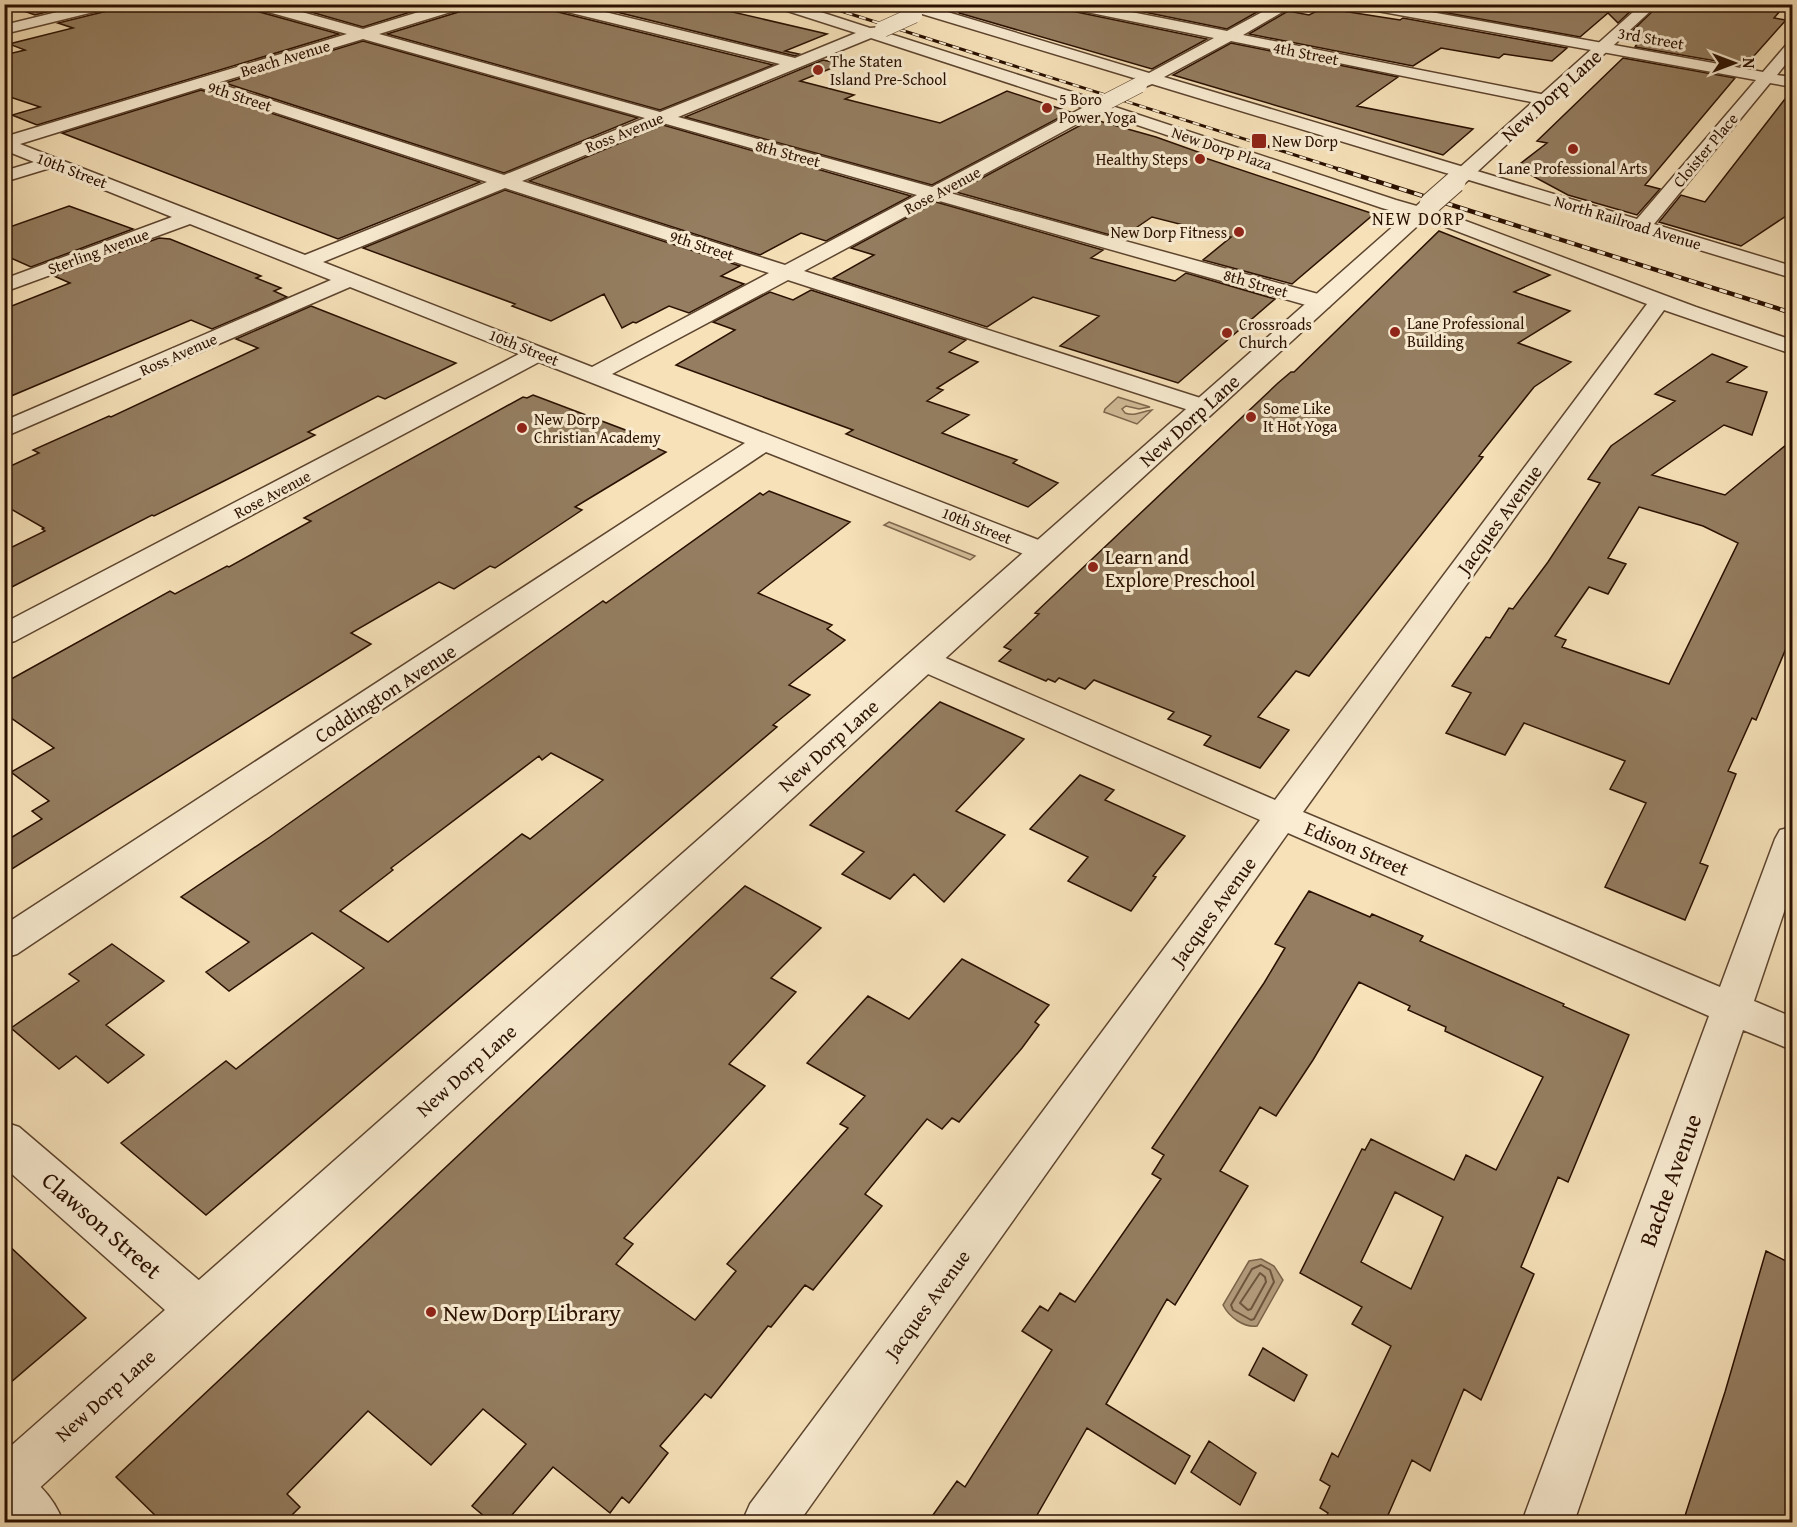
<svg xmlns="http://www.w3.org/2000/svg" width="1797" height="1527" font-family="'Gentium Book Plus',serif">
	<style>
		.green { fill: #d3bd9a; stroke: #7e664d; stroke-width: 1.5 }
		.water { fill: #b19a7a; stroke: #7b6349; stroke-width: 1.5 }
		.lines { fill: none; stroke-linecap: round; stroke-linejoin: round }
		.shore { stroke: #6e553d; stroke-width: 2 }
		.building { fill: #947d60; stroke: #2a1000; stroke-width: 1.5; fill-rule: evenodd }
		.minor-casing { stroke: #5d442e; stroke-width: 3 }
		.tertiary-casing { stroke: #5d442e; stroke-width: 3 }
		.minor { fill: #f9ecd2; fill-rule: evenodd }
		.tertiary { fill: #f9ecd2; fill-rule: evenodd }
		.rail-far1-casing { stroke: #2a1000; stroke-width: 3 }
		.rail-casing { stroke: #2a1000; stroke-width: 4.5 }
		.rail-far1 { stroke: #f9ecd2; stroke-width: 2; stroke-dasharray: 7; stroke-linecap: butt }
		.rail { stroke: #f9ecd2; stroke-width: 3; stroke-dasharray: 8; stroke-linecap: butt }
		.minor-bridge-casing { stroke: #5d442e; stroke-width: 17; stroke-linecap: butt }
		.tertiary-bridge-casing { stroke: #5d442e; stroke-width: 23; stroke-linecap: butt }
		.minor-bridge { stroke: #f9ecd2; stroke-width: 16 }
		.tertiary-bridge { stroke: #f9ecd2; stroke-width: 21 }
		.poi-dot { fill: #8f2418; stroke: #f9ecd2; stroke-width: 2 }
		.labels { text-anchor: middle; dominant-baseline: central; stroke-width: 6; stroke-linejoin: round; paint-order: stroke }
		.far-street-label { font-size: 16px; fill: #2a1000; stroke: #f9ecd2 }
		.far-poi-label { font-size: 16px; fill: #2a1000; stroke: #f9ecd2; text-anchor: start }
		.far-neighbourhood-label { font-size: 18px; letter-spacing: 1.5px; fill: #2a1000; stroke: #f9ecd2 }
		.street-label { font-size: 20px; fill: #2a1000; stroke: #f9ecd2 }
		.poi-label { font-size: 20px; fill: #2a1000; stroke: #f9ecd2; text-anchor: start }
		.near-street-label { font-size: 24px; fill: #2a1000; stroke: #f9ecd2 }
		.near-poi-label { font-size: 24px; fill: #2a1000; stroke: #f9ecd2; text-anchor: start }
	</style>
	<rect width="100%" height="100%" fill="#f6e1b9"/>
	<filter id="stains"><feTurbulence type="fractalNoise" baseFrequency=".00333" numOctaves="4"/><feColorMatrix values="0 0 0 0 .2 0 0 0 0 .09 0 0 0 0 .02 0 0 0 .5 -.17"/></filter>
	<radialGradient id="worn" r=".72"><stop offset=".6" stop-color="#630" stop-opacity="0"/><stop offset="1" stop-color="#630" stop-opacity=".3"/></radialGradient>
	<path class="green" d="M1118,397L1150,407L1139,409L1126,406L1122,409L1125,413C1135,417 1142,411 1152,410L1137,424L1104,412L1105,409Z
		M889,522L975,556L970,560L884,525Z"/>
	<path class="water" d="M1261,1259L1274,1266L1283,1280L1257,1326C1244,1328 1229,1317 1223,1305L1249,1261Z"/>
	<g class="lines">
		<path class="shore" d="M1261,1265L1270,1270L1274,1282L1254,1319L1251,1320L1233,1310L1231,1305L1252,1269Z
			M1260,1273L1265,1277L1266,1282L1251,1309L1248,1310L1240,1303Z"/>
	</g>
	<path class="building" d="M19,4H78L35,15L18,9Z
		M118,4H246L249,9L339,34L37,125L12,115L40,107L4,95V55L25,50L9,44L73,28L58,23L115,9Z
		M283,4H436L363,27Z
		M471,4H543L546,9L773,65L660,110L387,34L468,9Z
		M584,4H698L827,34L785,51L799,54L795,56Z
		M960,4H1058L1067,10L1207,39L1152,69L959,13Z
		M1105,4H1253L1266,7L1227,29Z
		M1426,4L1541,6L1638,4L1618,23L1608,13L1580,37L1420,8Z
		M1660,4H1786L1774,18L1786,20L1745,66L1635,47L1637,44L1628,35Z
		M1323,8L1400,20L1403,18L1567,48L1552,61L1504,54L1499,58L1441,48L1413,66L1249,34L1288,11L1309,15Z
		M363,41L638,118L504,173L225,83Z
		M1231,43L1398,77L1357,106L1473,129L1443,155L1173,75Z
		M1623,58L1735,78L1645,185L1660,189L1637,215L1568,195L1516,167L1547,143L1537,141Z
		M823,60L842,64L800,81L854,95L845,99L940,123L1007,91L1070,112L932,185L685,117Z
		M201,90L480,182L338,239L62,133Z
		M1792,90V212L1741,246L1659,222L1681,195L1705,202Z
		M1092,119L1156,137L1201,153L1196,155L1374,214L1292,284L1203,260L1231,237L1152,217L1121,238L956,192Z
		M663,125L911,196L826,241L801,233L760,255L529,181Z
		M505,190L740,266L721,276L744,284L689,313L669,306L636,323L633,322L622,328L604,294L551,321L512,306L515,304L363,248Z
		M936,202L1103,250L1091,258L1175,281L1186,273L1275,299L1178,383L1060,346L1099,316L1033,297L987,327L833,278L874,255L851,248Z
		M69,206L133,229L31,267L4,255V229Z
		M1439,231L1550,275L1514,292L1570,311L1518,343L1571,362L1534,387L1479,456L1483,457L1464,481L1309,676L1296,671L1258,717L1289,730L1260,768L1204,745L1211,736L1168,719L1174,712L1094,680L1085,689L1059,678L1055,682L1048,679L1046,681L999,661L1011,650L1004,647L1039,614L1035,613L1278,383L1291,372H1294Z
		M159,238L170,239L261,276L256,278L281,288L274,291L287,297L212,329L191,320L4,399V309L70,283L54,276Z
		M811,290L966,340L949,352L978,362L937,388L943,390L927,401L969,415L942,433L1017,460L1013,463L1058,483L1028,507L846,434L853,430L676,365L735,330L713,322L770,292L793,300Z
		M311,306L456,363L385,399L378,396L308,432L315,435L222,482L154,516L152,515L4,591V551L45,531L42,529L44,528L4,505V469L39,453L33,450L109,416L111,417L258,348L236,339Z
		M1712,354L1747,367L1727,382L1767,392L1752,435L1724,425L1652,475L1725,495L1792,440V634L1756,720L1752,718L1728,771L1736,774L1700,863L1708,866L1685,920L1605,887L1646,803L1610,789L1625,761L1524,723L1505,755L1446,733L1471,693L1452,686L1486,637L1490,638L1509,608L1513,609L1548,562L1600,483L1588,479L1611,446L1675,401L1655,394ZM1639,507L1703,526L1738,543L1669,684L1562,647L1566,640L1555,636L1589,587L1608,594L1626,564L1608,558Z
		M533,395L636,434L631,437L666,452L575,507L582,510L495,568L490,566L454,589L439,582L351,633L371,644L4,874V842L42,819L32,811L49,801L11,772L54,748L4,713V683L170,591L175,594L227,566L229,567L311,521L304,518L523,397L527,398Z
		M769,491L850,522L758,593L832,625L827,629L845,640L789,685L810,695L773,725L777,727L206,1215L121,1143L226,1061L236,1069L364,968L312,933L229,991L206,972L249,942L181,897L270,837L603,601L606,603L760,493L763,495ZM551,753L603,780L530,839L522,834L388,942L340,911L393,870L391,868L539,756L542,760Z
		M940,702L1024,739L956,811L1005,835L944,902L914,874L890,899L842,874L864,852L810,825Z
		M1080,775L1114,790L1105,800L1185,836L1153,876L1156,877L1131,911L1068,881L1088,857L1030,829Z
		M745,886L821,928L771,978L796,992L729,1064L765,1086L624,1238L633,1244L616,1264L695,1320L736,1271L727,1264L848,1128L840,1124L865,1096L807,1063L868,996L909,1019L962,959L1049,1005L1035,1022L1039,1025L1022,1048L959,1122L952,1118L942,1129L927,1119L865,1194L882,1206L813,1290L805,1285L771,1327L768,1326L711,1398L705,1394L660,1446L668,1453L629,1503L622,1497L610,1513L553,1467L506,1522H491L472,1506L526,1444L483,1409L431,1465L368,1411L287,1494L300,1507L285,1522H162L116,1477Z
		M1309,891L1370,917L1372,914L1423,936L1420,941L1564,1004L1563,1006L1629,1035L1568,1182L1558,1177L1521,1267L1534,1274L1481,1400L1464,1389L1430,1471L1412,1460L1385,1522H1323L1328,1513L1320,1508L1330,1486L1320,1480L1332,1453L1338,1457L1391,1346L1352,1324L1362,1307L1300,1273L1362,1149L1365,1150L1371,1139L1454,1180L1466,1155L1496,1170L1543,1077L1445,1031L1446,1027L1408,1010L1410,1006L1359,982L1313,1060L1276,1116L1260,1107L1220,1171L1248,1186L1175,1305L1167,1299L1106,1404L1190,1456L1175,1484L1087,1428L1033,1522H928L957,1481L965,1487L1052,1350L1022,1331L1040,1306L1048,1311L1060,1293L1075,1302L1161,1179L1152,1174L1164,1155L1152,1148L1264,983L1285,948L1275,944ZM1395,1192L1443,1217L1411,1289L1361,1262Z
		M112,944L164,981L106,1025L144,1055L108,1083L76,1056L59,1069L11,1028L79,981L69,974Z
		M4,1241L86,1318L4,1388Z
		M1766,1251L1792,1264V1522H1683L1725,1392Z
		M1263,1348L1307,1375L1294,1401L1249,1375Z
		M1209,1441L1256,1473L1240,1505L1191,1472Z"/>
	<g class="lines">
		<defs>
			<path id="minor" d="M90,4H116L114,7L4,34V25Z
				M248,4H273L363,29L445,4H469L467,7L379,34L660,112L780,64L547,7L545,4H572L795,58L856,33L775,7L773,4H796L870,28L883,27L885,30L884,32L1097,100L1108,96L1114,97L1116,101L1112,106L1396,200L1455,217L1696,307L1792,340V354L1664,310L1303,812L1720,987L1775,839L1780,830L1792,827V888L1754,1001L1792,1017V1050L1743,1030L1574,1522H1522L1709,1016L1288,833L799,1522H742L750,1504L1260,820L912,667L908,660L912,653L923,651L934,653L1275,800L1647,304L1441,225L1382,208L1099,112L950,193L1329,297L1332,302L1329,307L1321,308L1313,307L936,200L804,271L1213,402L1216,407L1213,412L1204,414L1195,412L788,280L612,374L1054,546L1058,552L1054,558L1044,560L1034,558L766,452L17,954L4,958V925L745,443L539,362L15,641L4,644V623L519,354L350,287L4,437V421L331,280L190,224L4,292V279L172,217L50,168L4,182V171L34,162L4,150V137L347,34L250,7ZM871,38L1079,106L1084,107L932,187L678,117ZM363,39L645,118L504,175L217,83ZM201,88L487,182L305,255L20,144ZM663,123L917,195L785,265L522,181ZM505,188L769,273L592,367L323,262Z
				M897,4H921L1149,73L1214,38L1067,8L1060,4H1091L1227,31L1277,4H1296L1243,35L1546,95L1554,100L1546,105L1231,41L1164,77L1637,219L1756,80L1361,8L1354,4H1387L1763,72L1787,44L1792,43V56L1777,75L1792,77V87L1770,83L1654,224L1792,266V278L1152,84L1140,89L1134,87L1132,84L1137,79L899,7Z
				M4,1122L19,1127L215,1294L222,1310L215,1326L199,1332L183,1326L4,1167Z
				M4,1462C30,1472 54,1496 63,1522H4Z"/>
			<path id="tertiary" d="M1642,4H1658L1462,186H1448L1446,182L1448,178Z
				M1430,198L1437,200L1440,204L1437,208L22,1504L4,1511V1452L1423,200Z"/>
		</defs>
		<use href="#minor" class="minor-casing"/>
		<use href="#tertiary" class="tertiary-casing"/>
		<use href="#minor" class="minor"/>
		<use href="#tertiary" class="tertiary"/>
		<defs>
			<path id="rail-far1" d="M819,4L1342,170"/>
			<path id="rail" d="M1338,169L1792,313"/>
		</defs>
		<use href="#rail-far1" class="rail-far1-casing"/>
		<use href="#rail" class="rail-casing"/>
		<use href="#rail-far1" class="rail-far1"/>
		<use href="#rail" class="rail"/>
		<defs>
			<path id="minor-bridge" d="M883,29L914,15
				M1108,101L1139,85"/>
			<path id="tertiary-bridge" d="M1430,204L1455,182"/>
		</defs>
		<use href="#minor-bridge" class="minor-bridge-casing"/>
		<use href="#tertiary-bridge" class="tertiary-bridge-casing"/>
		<use href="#minor-bridge" class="minor-bridge"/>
		<use href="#tertiary-bridge" class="tertiary-bridge"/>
	</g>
	<g class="poi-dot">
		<circle cx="818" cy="70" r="6"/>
		<circle cx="1047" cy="108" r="6"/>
		<rect x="1251" y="133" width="16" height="16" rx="3"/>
		<circle cx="1573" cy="149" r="6"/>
		<circle cx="1200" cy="159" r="6"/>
		<circle cx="1239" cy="232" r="6"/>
		<circle cx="1395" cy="332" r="6"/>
		<circle cx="1227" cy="333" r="6"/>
		<circle cx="1251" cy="417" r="6"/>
		<circle cx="522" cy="428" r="6"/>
		<circle cx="1093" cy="567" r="6"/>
		<circle cx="431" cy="1312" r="6"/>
	</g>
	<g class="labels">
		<g class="far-street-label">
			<text transform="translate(1651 38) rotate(10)">3rd Street</text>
			<text transform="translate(1306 53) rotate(11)">4th Street</text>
			<text transform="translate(285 58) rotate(-17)">Beach Avenue</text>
			<text transform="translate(240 96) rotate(18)">9th Street</text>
			<text transform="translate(624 132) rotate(-22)">Ross Avenue</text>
			<text transform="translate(1222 148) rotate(19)">New Dorp Plaza</text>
			<text transform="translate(1705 150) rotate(-50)">Cloister Place</text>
			<text transform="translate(788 153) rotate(15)">8th Street</text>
			<text transform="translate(72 170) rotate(21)">10th Street</text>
			<text transform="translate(942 190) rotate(-28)">Rose Avenue</text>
			<text transform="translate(1628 222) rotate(17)">North Railroad Avenue</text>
			<text transform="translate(702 245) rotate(18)">9th Street</text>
			<text transform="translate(98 251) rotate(-20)">Sterling Avenue</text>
			<text transform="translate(1256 283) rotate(16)">8th Street</text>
			<text transform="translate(524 347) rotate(22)">10th Street</text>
			<text transform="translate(178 354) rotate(-24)">Ross Avenue</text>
			<text transform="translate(272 494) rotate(-28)">Rose Avenue</text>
			<text transform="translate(977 525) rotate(22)">10th Street</text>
		</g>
		<g class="far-poi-label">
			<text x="830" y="61">The Staten<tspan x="830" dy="18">Island Pre-School</tspan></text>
			<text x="1059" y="99">5 Boro<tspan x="1059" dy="18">Power Yoga</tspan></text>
			<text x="1272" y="141">New Dorp</text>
			<text x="1188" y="159" text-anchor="end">Healthy Steps</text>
			<text x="1573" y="168" text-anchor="middle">Lane Professional Arts</text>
			<text x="1227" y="232" text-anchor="end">New Dorp Fitness</text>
			<text x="1407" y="323">Lane Professional<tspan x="1407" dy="18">Building</tspan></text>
			<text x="1239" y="324">Crossroads<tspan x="1239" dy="18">Church</tspan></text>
			<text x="1263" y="408">Some Like<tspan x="1263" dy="18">It Hot Yoga</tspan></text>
			<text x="534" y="419">New Dorp<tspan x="534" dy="18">Christian Academy</tspan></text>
		</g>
		<g class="far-neighbourhood-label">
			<text x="1419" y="218">NEW DORP</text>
		</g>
		<g class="street-label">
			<text transform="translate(1551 95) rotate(-42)">New Dorp Lane</text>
			<text transform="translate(1189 420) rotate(-42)">New Dorp Lane</text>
			<text transform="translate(1499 519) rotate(-54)">Jacques Avenue</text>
			<text transform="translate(385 693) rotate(-33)">Coddington Avenue</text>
			<text transform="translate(828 745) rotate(-42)">New Dorp Lane</text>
			<text transform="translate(1357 848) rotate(23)">Edison Street</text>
			<text transform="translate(1213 911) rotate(-54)">Jacques Avenue</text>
			<text transform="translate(466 1070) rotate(-42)">New Dorp Lane</text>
			<text transform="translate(927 1304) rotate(-54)">Jacques Avenue</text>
			<text transform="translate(105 1395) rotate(-42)">New Dorp Lane</text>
		</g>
		<g class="poi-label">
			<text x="1105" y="556">Learn and<tspan x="1105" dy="23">Explore Preschool</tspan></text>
		</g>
		<g class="near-street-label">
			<text transform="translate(1670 1180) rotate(-70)">Bache Avenue</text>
			<text transform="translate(102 1225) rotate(41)">Clawson Street</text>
		</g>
		<g class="near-poi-label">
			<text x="443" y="1312">New Dorp Library</text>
		</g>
	</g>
	<rect width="1797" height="1527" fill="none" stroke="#f6e1b9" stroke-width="24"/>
	<rect x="6" y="6" width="1785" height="1515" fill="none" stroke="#2a1000" stroke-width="3"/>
	<rect x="12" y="12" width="1773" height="1503" fill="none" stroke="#2a1000" stroke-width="1.5"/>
	<g transform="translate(1734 63) rotate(90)" stroke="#f9ecd2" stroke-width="4.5" paint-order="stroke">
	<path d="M0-4.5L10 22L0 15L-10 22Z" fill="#2a1000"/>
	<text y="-9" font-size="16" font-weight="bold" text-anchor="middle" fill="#2a1000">N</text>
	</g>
	<rect width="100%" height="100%" filter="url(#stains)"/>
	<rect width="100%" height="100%" fill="url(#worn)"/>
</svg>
